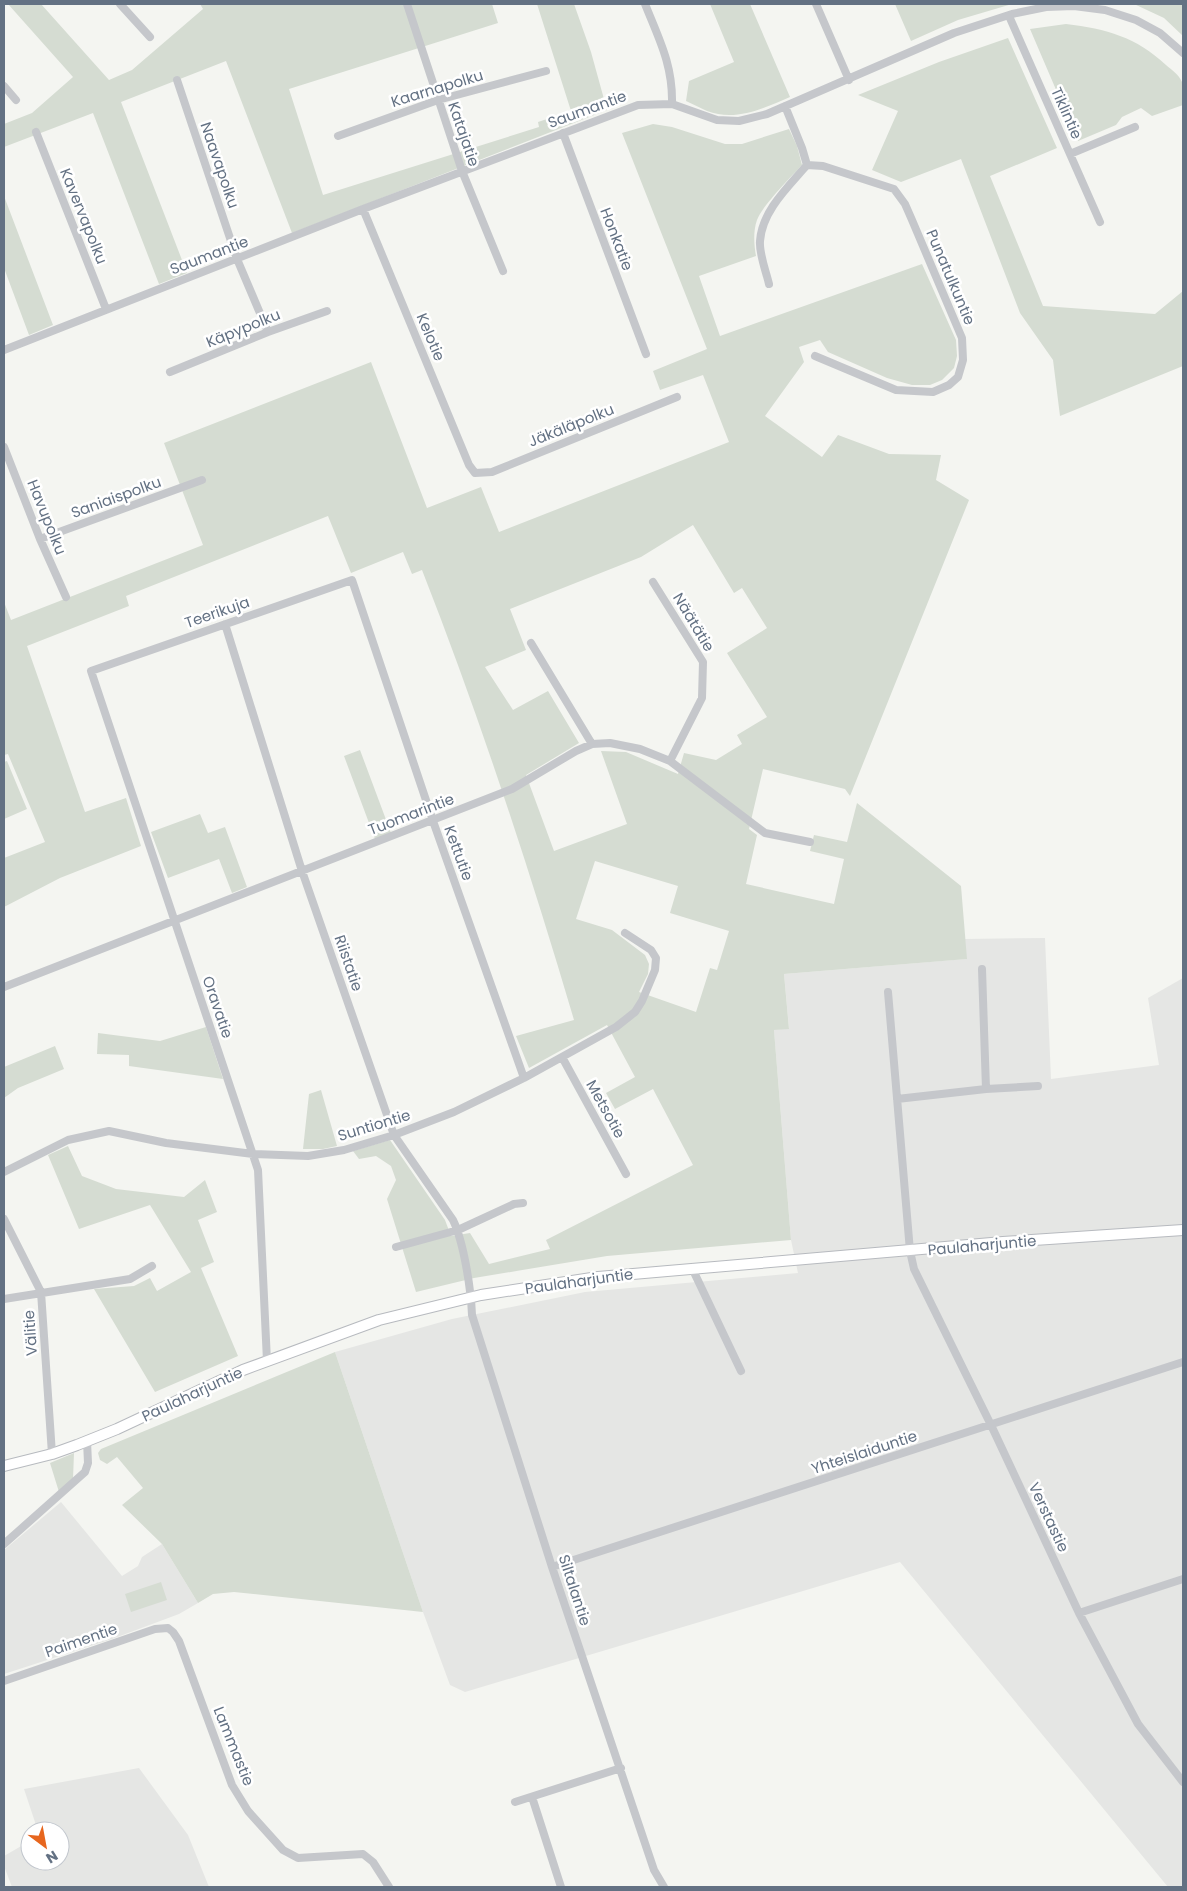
<svg xmlns="http://www.w3.org/2000/svg" width="1187" height="1891" font-family="Poppins,sans-serif">
	<style>
		.built { fill: #e5e6e4 }
		.green { fill: #d5dcd2; fill-rule: evenodd }
		.lines { fill: none; stroke-linecap: round; stroke-linejoin: round }
		.secondary-casing { stroke: #b7babf; stroke-width: 12 }
		.minor { stroke: #c5c7cb; stroke-width: 8 }
		.secondary { stroke: #fff; stroke-width: 10 }
		.labels { text-anchor: middle; dominant-baseline: central; stroke-width: 5; stroke-linejoin: round; paint-order: stroke }
		.street-label { font-size: 15px; fill: #637183; stroke: #fff }
	</style>
	<rect width="100%" height="100%" fill="#f4f5f1"/>
	<path class="built" d="M1045,938L1051,1079L1159,1065L1148,998L1183,978V1887H1168L900,1562L465,1692L450,1685L423,1612L335,1352L452,1319L585,1292L798,1273L791,1240L774,1030L789,1028L784,974L966,959L965,939Z
		M61,1502L122,1576L138,1566L142,1557L162,1544L198,1603L179,1614L112,1639L4,1674V1550Z
		M139,1768L188,1835L209,1887H12L4,1866V1856L30,1841V1861H60V1831H38L24,1789Z"/>
	<path class="green" d="M8,4H41L109,80L132,70L203,9L200,4H492L498,23L289,89L323,195L539,127L538,122L571,111L537,4H574L591,52L607,110L292,233L226,61L121,102L187,273L159,284L93,113L4,147V124L32,113L73,77Z
		M710,4H750L790,97C764,108 736,122 707,111C700,108 693,104 686,101L689,81L734,62Z
		M895,4H1012L958,20L911,41Z
		M1134,4H1183V36L1164,18Z
		M1066,24C1107,29 1136,37 1166,65C1172,70 1179,75 1182,82C1185,88 1183,98 1183,105L1152,116L1141,108L1122,117L1116,125L1078,141L1030,29Z
		M1008,38L1057,148L990,176L1043,306L1155,314L1183,291V366L1060,416L1053,360L1020,313L961,159L901,182L872,170L898,111L858,95L939,62Z
		M653,124L672,127L725,144H742L789,129L797,146L802,165C790,178 763,205 757,220C753,231 754,245 756,256L699,276L720,336L922,264L956,340L957,356L954,368L942,380L930,385H912L887,378L828,352L820,340L799,347L804,362L765,416L822,457L838,435L889,454L941,455L936,480L969,500L850,796L845,789L763,769L749,829L757,835L746,884L834,904L844,859L810,851L814,835L847,842L857,803L961,886L967,959L784,974L789,1029L774,1030L791,1240L607,1256L474,1278L416,1292L387,1199L396,1180L391,1166L376,1156L359,1159L353,1151L390,1140L445,1220L451,1236L470,1233L489,1264L550,1249L546,1240L693,1165L653,1089L615,1109L606,1093L635,1077L607,1025L529,1068L516,1036L574,1020C529,868 480,718 422,570L412,574L403,552L351,573L328,516L126,596L129,606L27,646L85,812L126,798L141,846L60,878L4,907V858L45,842L8,754L4,755V602L11,620L203,545L164,443L371,362L427,508L481,487L499,532L729,442L703,375L660,390L653,371L707,349L622,133ZM693,525L734,593L742,588L767,628L727,653L767,717L737,735L742,744L716,760L684,753L678,774L626,752L601,751L627,824L554,851L526,775L579,743L548,691L513,710L485,667L526,650L510,609L641,557ZM595,861L678,886L670,913L729,931L717,970L710,968L696,1012L639,992L648,974L649,964L645,955L612,930L576,919Z
		M4,196L53,325L29,335L4,268Z
		M360,750L391,833L375,839L344,756Z
		M7,761L27,809L4,819V762Z
		M200,814L208,833L225,827L247,887L232,893L219,859L168,878L151,832Z
		M206,1027L223,1079L129,1066V1055L97,1054L98,1033L160,1041Z
		M55,1046L64,1069L18,1088L4,1098V1067Z
		M321,1090L337,1146L323,1149H303L309,1094Z
		M68,1146L82,1176L116,1189L184,1197L205,1180L217,1212L198,1220L214,1262L201,1268L238,1356L155,1392L94,1289L134,1286L150,1278L157,1291L191,1272L150,1205L79,1229L48,1155Z
		M335,1352L423,1612L234,1592L213,1594L198,1603L162,1544L122,1505L143,1488L117,1457L107,1464L100,1460L98,1453L101,1449Z
		M74,1453L73,1479L59,1492L50,1463Z
		M161,1582L167,1600L131,1612L125,1594Z"/>
	<g class="lines">
		<defs>
			<path id="secondary" d="M4,1466L52,1454L77,1445L117,1429L243,1370L379,1320L481,1295L598,1277L1003,1242L1183,1230"/>
		</defs>
		<use href="#secondary" class="secondary-casing"/>
		<path class="minor" d="M120,4L150,37
			M407,4L462,171L503,271
			M645,4C659,39 673,65 672,104
			M816,4L849,80
			M1009,16L1100,222
			M177,80L237,259L268,332
			M4,86L16,100
			M785,106L802,148L807,165L823,166L894,189L905,204L912,220L962,338L963,360L958,377L949,385L933,392L896,390L815,356
			M36,132L106,309
			M563,133L646,354
			M338,136L438,100L546,71
			M1070,154L1135,127
			M363,209L469,465L475,473L492,472L677,397
			M769,284C766,271 759,254 760,241C762,211 788,187 807,165
			M4,350L363,209L638,105L672,104L717,120L739,121L767,114L954,33L1012,14L1046,7L1074,6L1105,10L1136,20L1160,33L1183,53
			M170,372L268,332L327,311
			M4,447L40,539L66,597
			M40,539L202,480
			M653,582L703,662L702,698L670,761
			M225,624L302,871L394,1135L453,1220C464,1243 471,1290 472,1315L552,1567L654,1870L664,1887
			M531,643L592,744
			M982,969L986,1089
			M4,987L512,789L576,751L592,744L610,743L640,749L670,761L765,833L810,842
			M888,992L910,1251L914,1269L991,1425L1079,1613L1138,1724L1183,1782
			M562,1057L626,1174
			M897,1099L986,1089L1038,1086
			M4,1172L68,1140L109,1131L166,1143L253,1154L308,1156L344,1150L394,1135L454,1112L524,1078L616,1027L635,1012L642,1001L655,970L656,958L651,950L625,933
			M4,1219L41,1292L52,1454
			M396,1247L458,1230L514,1204L523,1203
			M692,1268L741,1371
			M4,1299L130,1279L152,1266
			M267,1361L258,1170L91,671L352,580L433,821L524,1078
			M4,1544L85,1472L88,1463L87,1441
			M552,1567L1183,1362
			M1079,1613L1183,1579
			M4,1681L155,1629L168,1628L173,1632L179,1641L232,1785L248,1811L283,1850L298,1858L363,1854L373,1862L389,1887
			M532,1797L561,1887
			M515,1802L621,1768"/>
		<use href="#secondary" class="secondary"/>
	</g>
	<g class="labels">
		<g class="street-label">
			<text transform="translate(437 88) rotate(-17)">Kaarnapolku</text>
			<text transform="translate(587 109) rotate(-20)">Saumantie</text>
			<text transform="translate(1067 113) rotate(66)">Tiklintie</text>
			<text transform="translate(464 134) rotate(71)">Katajatie</text>
			<text transform="translate(220 165) rotate(71)">Naavapolku</text>
			<text transform="translate(84 216) rotate(68)">Kavervapolku</text>
			<text transform="translate(617 239) rotate(69)">Honkatie</text>
			<text transform="translate(209 255) rotate(-21)">Saumantie</text>
			<text transform="translate(951 277) rotate(67)">Punatulkuntie</text>
			<text transform="translate(243 328) rotate(-22)">Käpypolku</text>
			<text transform="translate(431 337) rotate(67)">Kelotie</text>
			<text transform="translate(571 425) rotate(-22)">Jäkäläpolku</text>
			<text transform="translate(116 497) rotate(-20)">Saniaispolku</text>
			<text transform="translate(47 517) rotate(68)">Havupolku</text>
			<text transform="translate(217 612) rotate(-19)">Teerikuja</text>
			<text transform="translate(694 622) rotate(59)">Näätätie</text>
			<text transform="translate(411 814) rotate(-21)">Tuomarintie</text>
			<text transform="translate(459 853) rotate(70)">Kettutie</text>
			<text transform="translate(349 963) rotate(71)">Riistatie</text>
			<text transform="translate(218 1007) rotate(71)">Oravatie</text>
			<text transform="translate(606 1109) rotate(61)">Metsotie</text>
			<text transform="translate(374 1125) rotate(-17)">Suntiontie</text>
			<text transform="translate(982 1245) rotate(-5)">Paulaharjuntie</text>
			<text transform="translate(579 1281) rotate(-8)">Paulaharjuntie</text>
			<text transform="translate(30 1333) rotate(-94)">Välitie</text>
			<text transform="translate(192 1394) rotate(-25)">Paulaharjuntie</text>
			<text transform="translate(864 1452) rotate(-18)">Yhteislaiduntie</text>
			<text transform="translate(1049 1517) rotate(65)">Verstastie</text>
			<text transform="translate(575 1590) rotate(72)">Siltalantie</text>
			<text transform="translate(81 1640) rotate(-19)">Paimentie</text>
			<text transform="translate(234 1746) rotate(68)">Lammastie</text>
		</g>
	</g>
	<rect width="1187" height="1891" fill="none" stroke="#637183" stroke-width="10"/>
	<g transform="translate(45 1846) rotate(148)"><circle r="24" fill="#ffffff" stroke="#c1c6cd"/>
	<path d="M0-4L9 19L0 12L-9 19Z" fill="#e7661e"/>
	<text y="-8" font-size="14" font-weight="bold" text-anchor="middle" fill="#637183">N</text>
	</g>
</svg>
